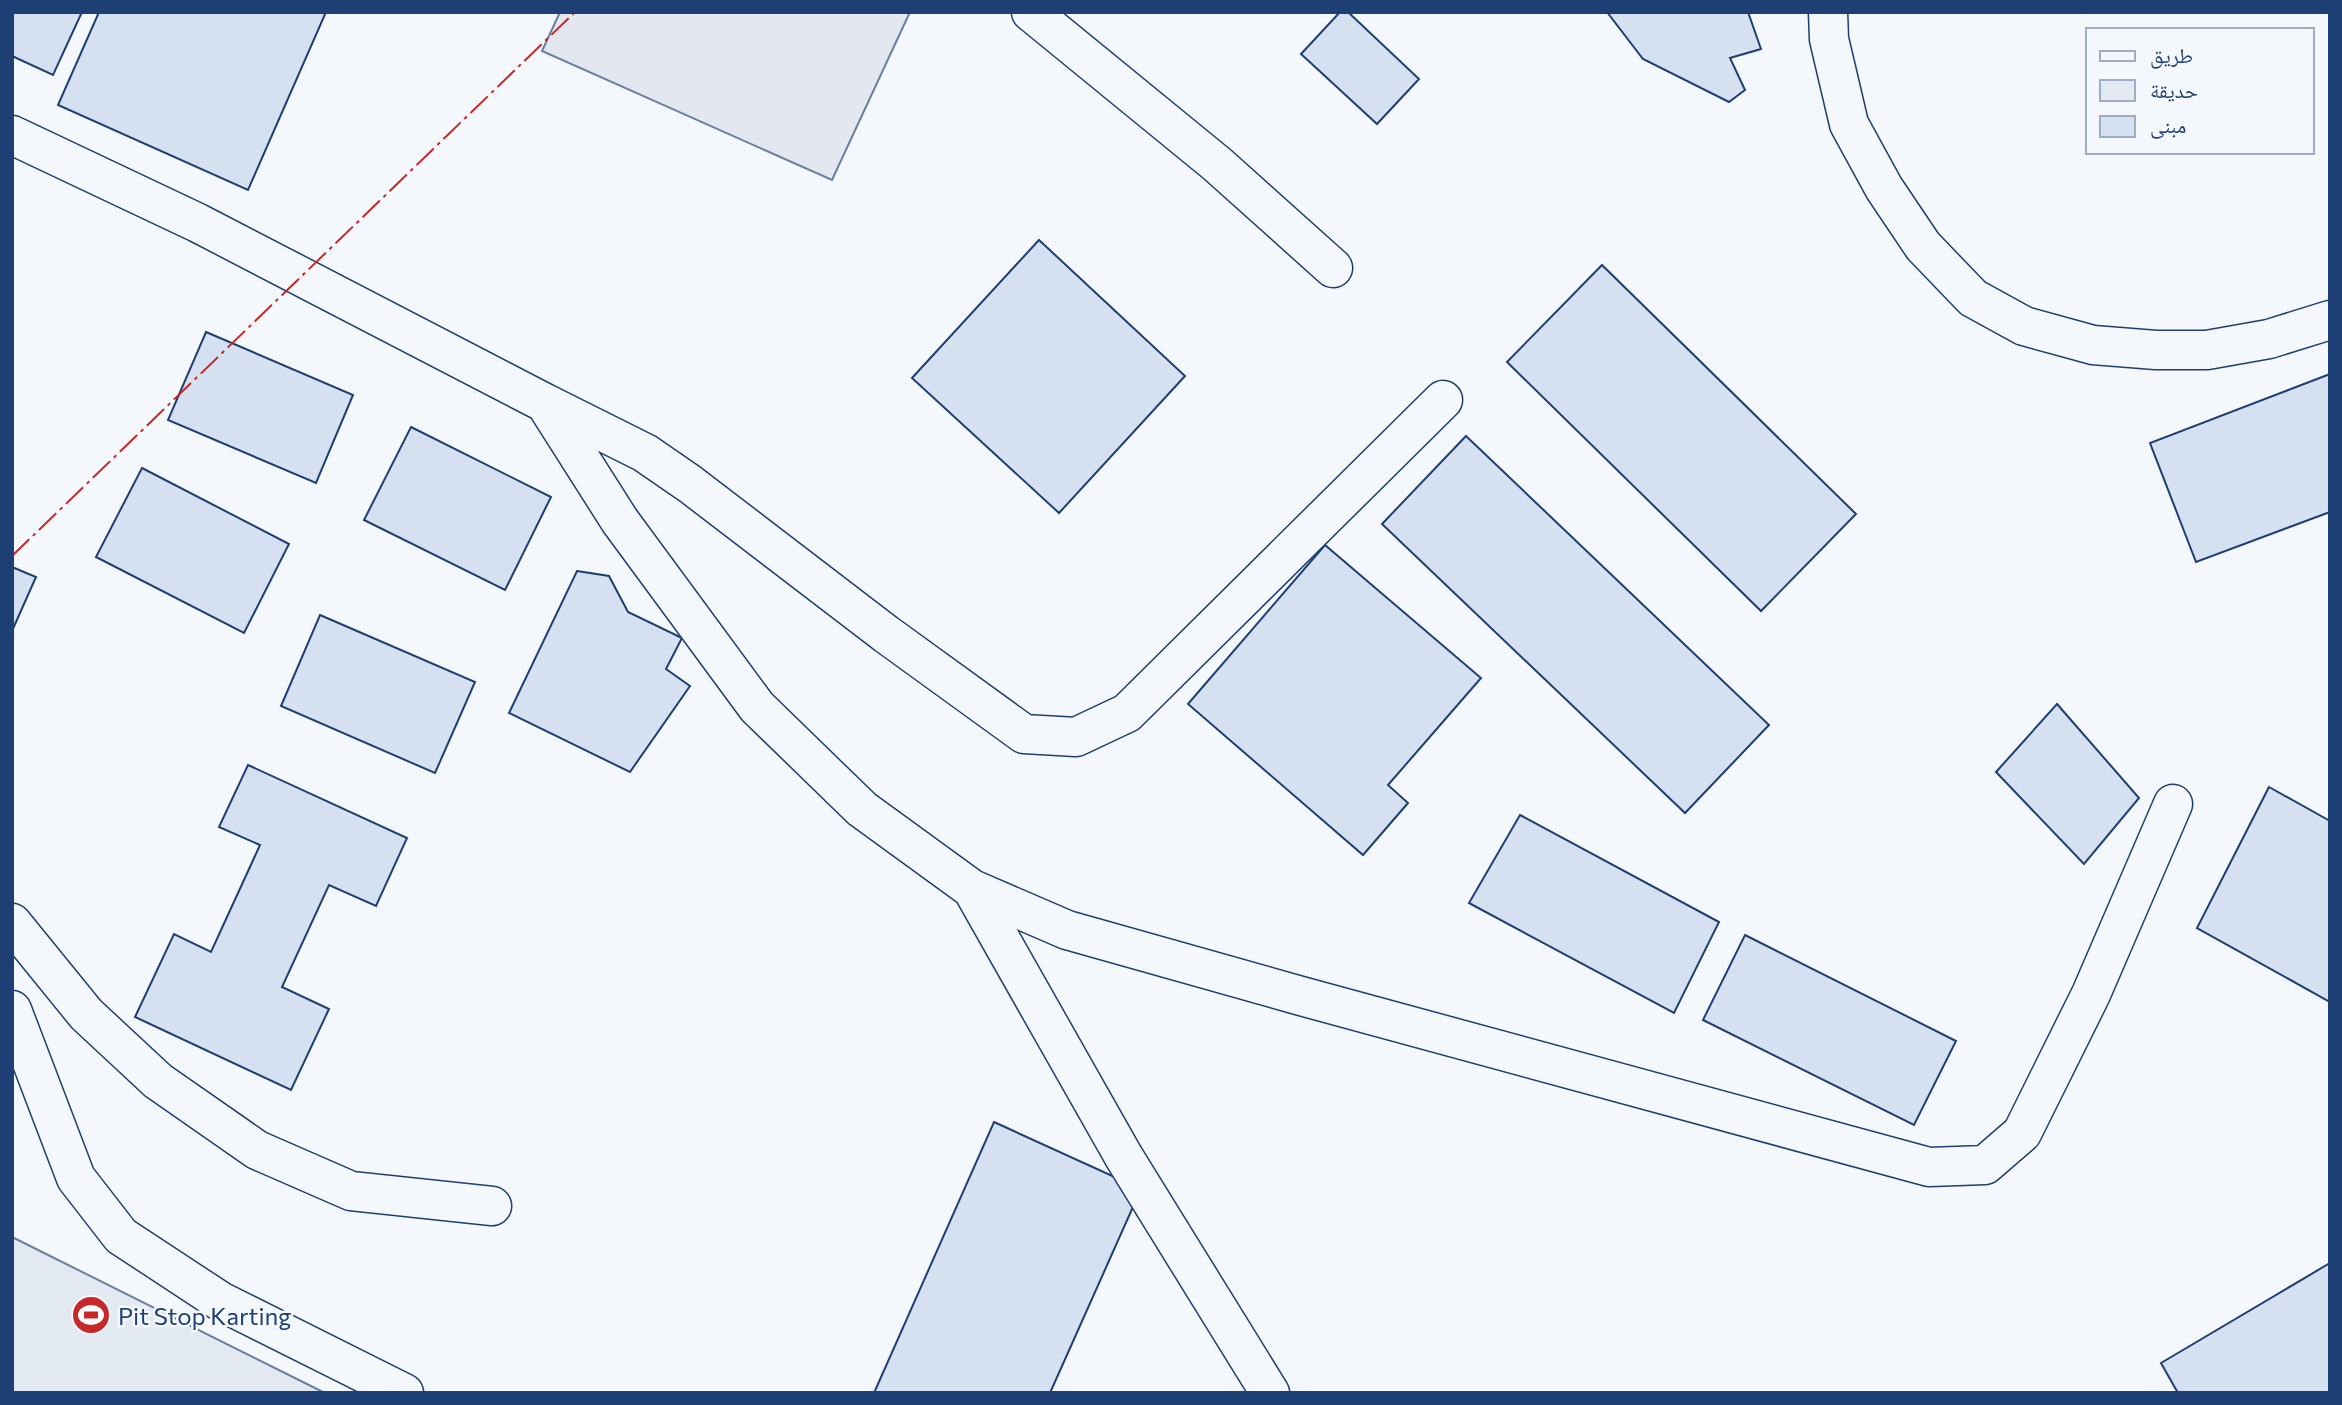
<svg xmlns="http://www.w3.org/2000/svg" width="2342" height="1405" font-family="Commissioner,'Noto Naskh Arabic',sans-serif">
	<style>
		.green { fill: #e3e9f0; stroke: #687fa3; stroke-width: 2 }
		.parking { fill: #e3e8f0; stroke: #687fa3; stroke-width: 2 }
		.building { fill: #d5e0f0; stroke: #1d3f73; stroke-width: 2 }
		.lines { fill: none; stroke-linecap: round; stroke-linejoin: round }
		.minor-casing { stroke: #1d3f73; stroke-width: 41 }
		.minor { stroke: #f4f7fb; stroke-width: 38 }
		.power { stroke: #c62828; stroke-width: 2; stroke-dasharray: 24 5 3.5 5; stroke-linecap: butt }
		.labels { text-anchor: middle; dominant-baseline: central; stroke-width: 5; stroke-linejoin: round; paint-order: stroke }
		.poi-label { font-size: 24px; fill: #1d3f73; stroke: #f4f7fb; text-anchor: start }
	</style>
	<rect width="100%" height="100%" fill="#f4f7fb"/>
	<path class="green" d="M12,1237L325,1393H12Z"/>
	<path class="parking" d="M560,12H910L832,180L542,51Z"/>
	<path class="building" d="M12,12H82L53,75L12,56Z
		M99,12H326L248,190L58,105Z
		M1340,12H1348L1419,79L1377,124L1301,54Z
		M1607,12H1748L1761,49L1730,58L1745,90L1729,102L1643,59Z
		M1039,240L1185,376L1059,513L912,378Z
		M1602,265L1856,514L1761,611L1507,362Z
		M206,332L353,395L316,483L168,420Z
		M2330,374V512L2196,562L2150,443Z
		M411,427L551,497L505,590L364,520Z
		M1466,436L1769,725L1685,813L1382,524Z
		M142,468L289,544L244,633L96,557Z
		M1325,545L1481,678L1388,785L1408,803L1363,855L1188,704Z
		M12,567L36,577L12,631Z
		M577,571L609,576L628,612L682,638L666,669L690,686L630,772L509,713Z
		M320,615L475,682L435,773L281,706Z
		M2057,704L2139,798L2084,864L1996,772Z
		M248,765L407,838L376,906L329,885L282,987L329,1009L291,1090L135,1017L174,934L211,952L260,845L219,827Z
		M2269,787L2330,821V1002L2197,928Z
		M1520,815L1719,922L1674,1013L1469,903Z
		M1745,935L1956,1041L1914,1125L1703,1020Z
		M994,1122L1141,1189L1050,1393H874Z
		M2330,1263V1393H2178L2161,1363Z"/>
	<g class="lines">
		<defs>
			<path id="minor" d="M1031,12L1217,164L1333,268
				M1828,12L1829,39L1849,124L1884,188L1923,246L1973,298L2024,326L2093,345L2156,350H2207L2269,339L2330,320
				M12,135L198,223L545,403L620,521L757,707L862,809L972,889L1067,930L1301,996L1929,1167L1985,1165L2022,1133L2091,994L2173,804
				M545,403L645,453L690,484L886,634L1024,734L1076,737L1127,713L1443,400
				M972,889L1124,1157L1270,1393
				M12,923L86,1014L158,1081L257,1150L351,1191L492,1206
				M12,1010L76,1178L121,1236L220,1301L404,1393"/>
		</defs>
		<use href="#minor" class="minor-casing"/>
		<use href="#minor" class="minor"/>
		<path class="power" d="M12,556L575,12"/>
	</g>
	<defs>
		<symbol id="stadium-disc" viewBox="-11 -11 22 22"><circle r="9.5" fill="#c62828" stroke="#f4f7fb"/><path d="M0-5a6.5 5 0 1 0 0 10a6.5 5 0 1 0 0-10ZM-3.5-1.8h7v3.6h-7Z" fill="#fff"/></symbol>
	</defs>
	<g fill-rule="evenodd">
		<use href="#stadium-disc" x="69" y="1293" width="44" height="44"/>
	</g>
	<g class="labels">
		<g class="poi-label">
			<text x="118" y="1315">Pit Stop Karting</text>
		</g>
	</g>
	<rect width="2342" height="1405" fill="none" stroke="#1d3f73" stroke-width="28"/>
	<rect x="2086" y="28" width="228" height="126" fill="#f4f7fb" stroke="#9eadc5" stroke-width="2"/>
	<rect x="2100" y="51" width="35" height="10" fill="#f4f7fb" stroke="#9eadc5" stroke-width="2"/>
	<text x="2150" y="63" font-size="21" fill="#1d3f73">طريق</text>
	<rect x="2100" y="80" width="35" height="21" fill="#e3e9f0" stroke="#9eadc5" stroke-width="2"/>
	<text x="2150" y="98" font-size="21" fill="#1d3f73">حديقة</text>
	<rect x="2100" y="116" width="35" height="21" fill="#d5e0f0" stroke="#9eadc5" stroke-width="2"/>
	<text x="2150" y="133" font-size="21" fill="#1d3f73">مبنى</text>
</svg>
